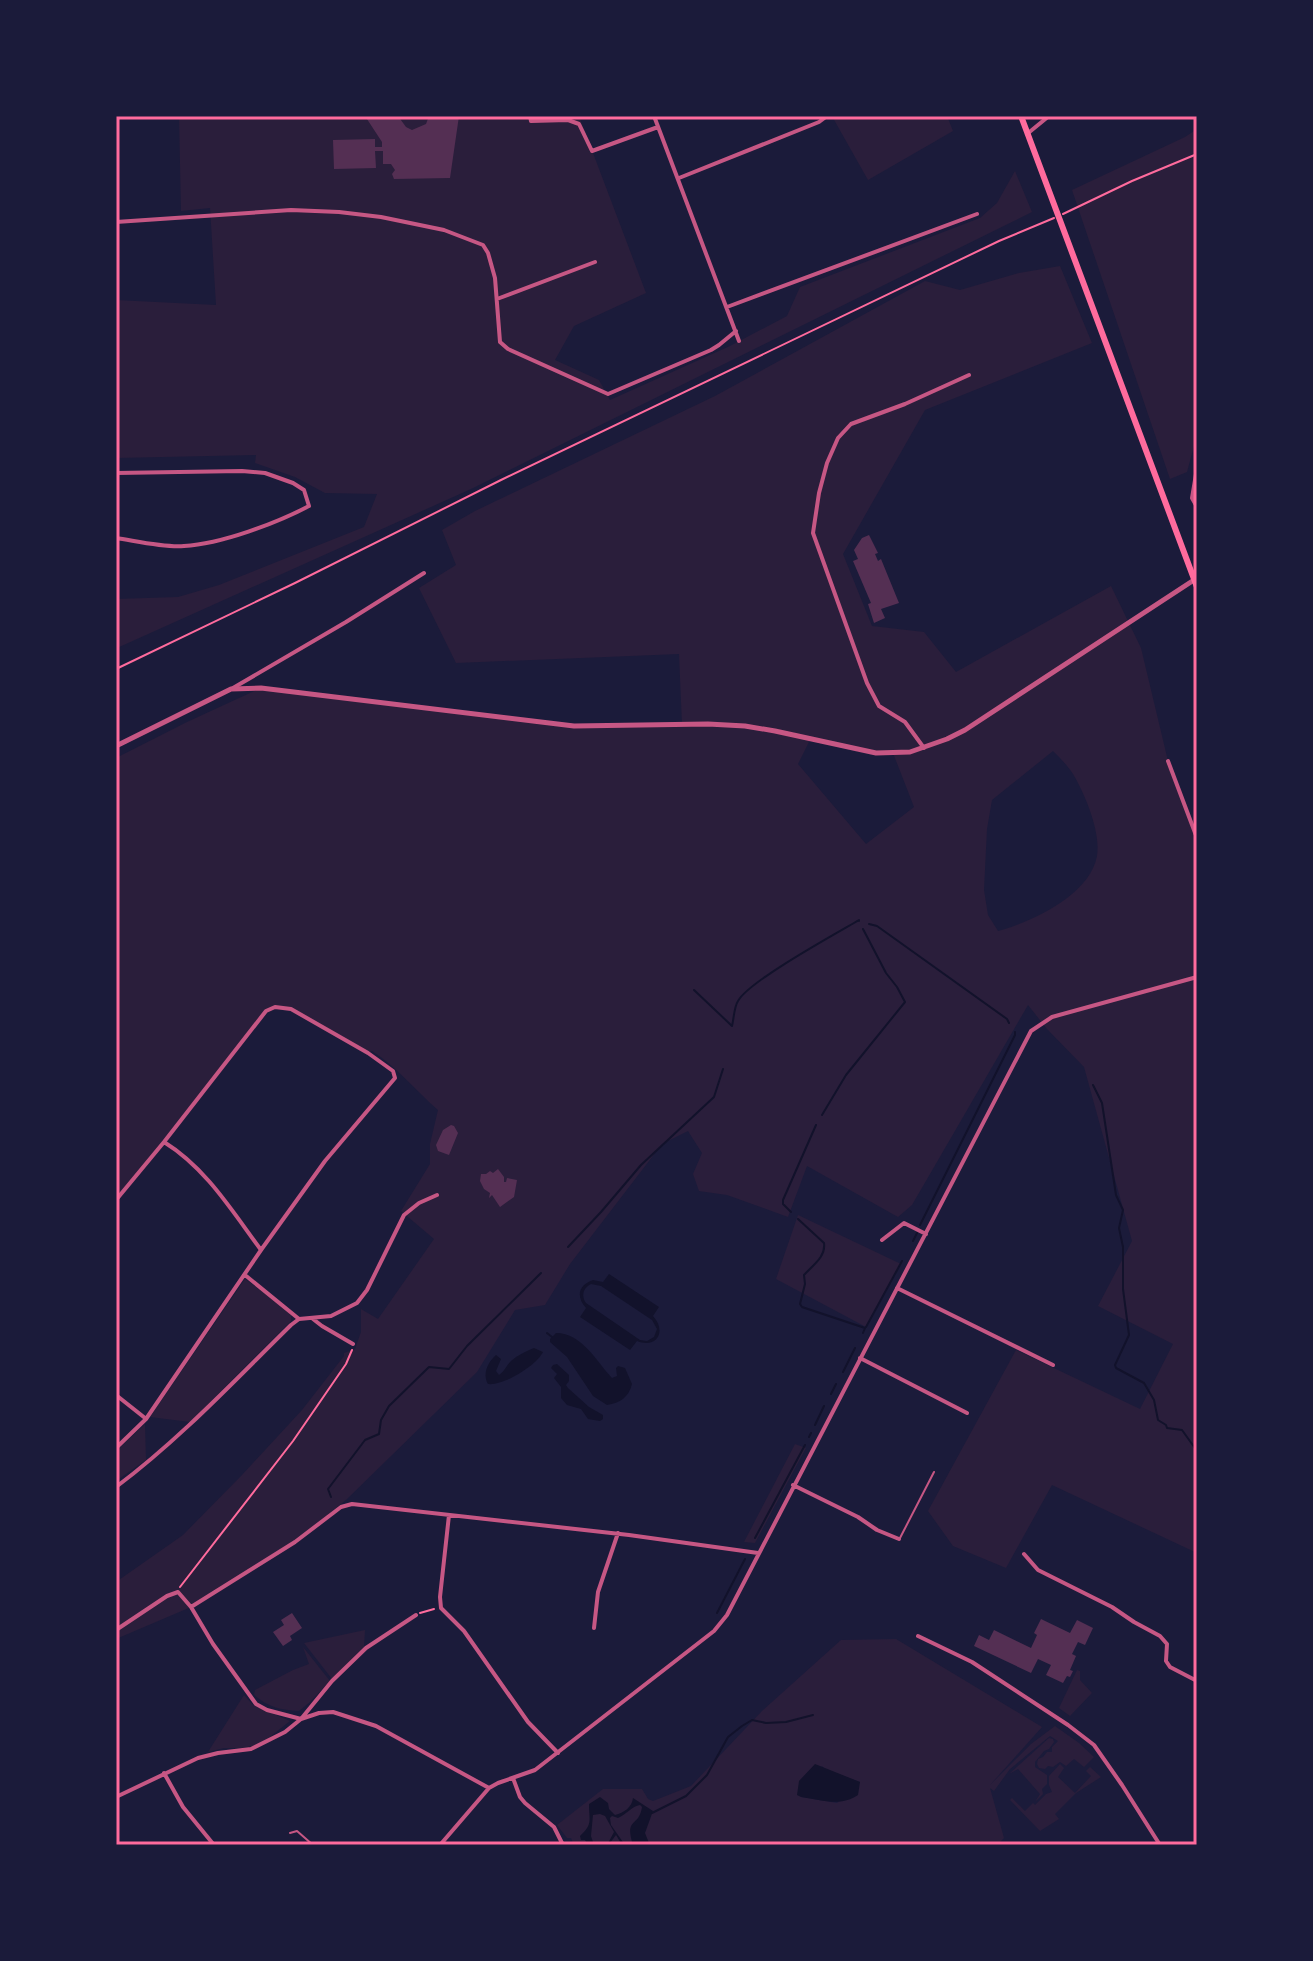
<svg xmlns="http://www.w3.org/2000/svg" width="1313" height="1961" font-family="Poppins,sans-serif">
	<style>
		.green { fill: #2a1e3b; fill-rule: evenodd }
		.water { fill: #12122b; fill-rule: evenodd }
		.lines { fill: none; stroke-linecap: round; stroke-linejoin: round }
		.stream { stroke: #12122b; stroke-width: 2 }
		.building { fill: #542f53 }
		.path { stroke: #ff6b9d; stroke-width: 2 }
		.service { stroke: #c65784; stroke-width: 2 }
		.minor { stroke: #c65784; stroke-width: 4 }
		.tertiary { stroke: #c65784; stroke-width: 5 }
		.secondary { stroke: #ff6b9d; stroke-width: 6 }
		.neatline { fill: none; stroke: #ff6b9d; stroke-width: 3 }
	</style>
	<rect width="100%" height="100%" fill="#1b1b3a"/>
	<path class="green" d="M179,116H579L646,293L574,326L555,360L599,380L610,400L730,346L787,316L800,287L980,218L997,203L1015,171L1032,212L471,489L117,648L116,599L178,597L219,585L364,527L377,494L325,493L295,477L255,463L256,455L116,458V300L216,305L210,208L181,211Z
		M835,116H947L953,131L868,180L833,118Z
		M1197,129V435L1187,472L1170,479L1072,190L1185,137Z
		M1060,266L1092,343L925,410L843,554L872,626L924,632L956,672L1111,586L1141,648L1168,761L1197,838V1553L1052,1485L1006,1568L953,1546L928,1511L1016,1350L1140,1409L1173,1344L1098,1306L1132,1241L1084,1067L1047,1029L1028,1005L912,1205L898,1217L807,1166L788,1217L727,1195L699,1191L693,1174L702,1153L688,1131L662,1144L570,1264L545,1305L515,1310L477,1372L347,1499L295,1542L191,1607L116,1639V1582L183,1535L242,1475L302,1410L344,1356V1353L355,1349L361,1332V1309L378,1319L434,1239L401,1211L430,1164V1144L438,1110C415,1090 397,1067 372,1051L368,1053L291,1009L275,1007L266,1011L116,1200V758L187,722L261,688L574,726L682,725L679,654L456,663L419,588L456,565L442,530L475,511L715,396L925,281L960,290L1019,273ZM810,740L876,753H893L914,807L866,844L798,764ZM1053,751C1060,758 1068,766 1073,774C1085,794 1101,832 1097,856C1090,895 1032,922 998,931L988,915L984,890L987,829L992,800Z
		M798,1215L901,1264L866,1327L776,1279Z
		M245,1279L269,1296L291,1315V1321L190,1422L150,1417Z
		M145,1424L146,1460L116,1481V1451Z
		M795,1444L806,1448L755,1543L744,1542Z
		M365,1630L364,1647L332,1679L304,1643Z
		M896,1639L1042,1727L990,1785L1031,1744L1055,1726L1079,1743L1094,1757L1084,1767L1074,1759L1066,1766L1060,1762L1053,1767L1048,1766L1045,1769L1039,1768L1037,1764L1038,1759L1043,1757L1047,1752H1052V1747L1058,1741L1050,1736L1010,1769L994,1791L990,1788L1004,1838L997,1845H574L571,1838H567L557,1825L603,1789H642L648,1799L653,1801L691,1786L762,1711L841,1640ZM822,1766L826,1770L860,1782L837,1803L802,1797Z
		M303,1647L330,1681L310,1702L299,1711C281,1710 268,1707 254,1695L255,1690L293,1670L309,1664Z
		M1077,1670L1080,1671V1680L1092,1693L1070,1716L1059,1708Z
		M244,1695L253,1705L290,1721L266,1740L253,1746L242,1748H224L208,1752Z
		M1049,1738L1053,1739L1054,1742L1049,1749L1044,1751L1035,1762V1767L1047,1775V1784L1042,1789L1043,1794L1035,1802L1040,1794L1018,1769L1009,1774Z
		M1060,1764L1064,1768L1058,1777L1075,1793L1091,1776L1086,1771L1090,1767L1101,1777L1076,1793L1055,1814L1059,1819L1040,1831L1010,1800L1012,1798L1025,1811L1033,1803L1035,1805L1046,1794L1052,1792L1049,1785V1776Z"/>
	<path class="water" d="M609,1274L659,1307L653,1316C667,1331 657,1349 637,1341L630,1350L580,1317L586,1308C576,1297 578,1285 593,1280L603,1282ZM591,1284L601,1286L652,1320L657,1329L654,1337L647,1341L640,1340L586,1303C581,1296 583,1288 591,1284Z
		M556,1333C582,1333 597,1362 612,1378L617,1376L616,1368L618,1366L625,1368L632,1384C629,1397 620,1403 607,1405L593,1396L567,1357L550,1342V1339Z
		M534,1348L543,1352C536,1366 503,1386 488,1384C482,1374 488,1362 496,1355L501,1359L496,1371L499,1375C505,1371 506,1366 511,1361C518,1355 526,1351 534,1348Z
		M557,1364L569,1375V1381L566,1385L568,1388L589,1407L603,1415V1419L600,1421L588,1419L581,1409L567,1405L561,1398V1387L554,1378L557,1374L551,1368L553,1365Z
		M815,1764L860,1782L858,1795C840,1807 822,1800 801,1797L797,1795L799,1781Z
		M600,1797L608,1803L609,1809L615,1815C624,1813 632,1807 633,1798L653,1811L645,1833L649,1843L654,1845H633C624,1817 639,1828 642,1807L640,1805C632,1806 626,1815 618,1818L612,1816L610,1818L611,1825L625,1845H622L616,1835L610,1843L612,1845H607L614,1832L605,1816L600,1814L593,1815L591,1836L594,1845H588L585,1840H581L580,1836C593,1824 589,1821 589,1804Z"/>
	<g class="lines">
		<path class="stream" d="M869,924L877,926L1007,1019L1009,1023
			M694,990L732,1026C734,1018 734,1007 738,1001C749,981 835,934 859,920V921
			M1093,1085L1102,1103L1116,1195L1123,1210L1119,1228L1123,1247V1289L1129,1335L1115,1365L1116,1368L1144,1383L1154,1400L1158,1420L1166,1425L1167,1428L1182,1430L1197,1451
			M822,1115L846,1075L905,1002L897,987L886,973L863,929
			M791,1212L783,1204V1200L816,1125
			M798,1219L824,1243C826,1257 813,1265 804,1275L805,1284L800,1304L802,1307L865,1328L863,1333
			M920,1225L1015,1035V1032
			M913,1241L917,1233
			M568,1247L601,1212L641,1165L714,1097L723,1069
			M866,1327L902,1261
			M547,1333L552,1337
			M843,1372L855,1348
			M831,1394L836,1384
			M815,1425L824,1406
			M809,1437L811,1433
			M331,1497L328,1489L362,1444L365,1440L379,1434L381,1420L389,1406L429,1367L449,1369L467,1346L541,1273
			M755,1538L805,1445
			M717,1613L745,1559
			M652,1813L686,1796L707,1775L728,1737L742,1726L752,1720L766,1723L786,1722L813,1715"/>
	</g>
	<path class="building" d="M365,116H398L406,127L412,130L426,124L429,116H459L450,178L394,179L392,174L395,170L391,164H383V151H375L376,168L334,169L333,140L375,139V147H382V142Z
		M869,535L878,553L875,554L878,561L881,559L899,603L881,609L885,618L874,623L868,604L871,603L853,561L858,559L854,550L862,538Z
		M451,1125L454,1126L458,1133L449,1155L438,1151L436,1145L443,1130Z
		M498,1169L504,1177V1182H506L507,1178L517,1180L514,1197L500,1207L492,1195L489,1198L490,1193L484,1189L480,1181L481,1174H486L490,1171L493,1173Z
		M292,1613L302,1628L290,1636L292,1640L283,1646L273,1632L284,1625L281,1620Z
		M1041,1619L1070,1633L1077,1620L1093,1628L1085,1645L1078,1642L1072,1654L1076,1656L1070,1670L1073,1671L1070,1677L1067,1676L1063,1683L1046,1675L1051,1665L1038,1659L1031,1673L974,1646L979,1635L989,1640L994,1630L1031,1648L1037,1635L1034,1633Z"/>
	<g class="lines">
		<path class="path" d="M1063,214L1132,181L1197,154
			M116,669L295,583L501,480L999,241L1054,218
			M180,1587L293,1441L346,1364L352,1350
			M420,1613L434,1609"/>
		<path class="service" d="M900,1538L934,1472
			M290,1833L297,1831L313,1845"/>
		<path class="minor" d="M530,116L531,121L568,120L579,124L592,151L658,127
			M654,116L739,341
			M1027,134L1049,116
			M679,178L819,122L827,116
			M116,222L291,210L339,212L381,217L444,230L483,245L488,253L495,278L500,342L508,349L608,394L711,350L719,345L736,331
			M497,299L595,262
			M727,307L977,214
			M1197,468L1192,498L1197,507
			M116,473L242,471L265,473L293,483L304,490L309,506C277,523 221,544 184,546C165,548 136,541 116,538
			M233,688L346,622L424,573
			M924,748L905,722L879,706L867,683L813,533L819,493L827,463L838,438L851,424L905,404L969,375
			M1168,761L1197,838
			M164,1142C206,1168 232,1211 261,1250
			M116,1200L164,1142L266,1011L275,1007L291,1009L368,1053L393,1071L395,1078L325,1161L261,1250L146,1419L116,1448
			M882,1240L904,1223L926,1234
			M245,1275L299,1319
			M897,1288L1053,1365
			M313,1319L322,1326L353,1344
			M860,1358L967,1413
			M116,1395L145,1418
			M793,1485L858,1517L877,1530L899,1539
			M116,1487C180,1439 234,1381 291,1325L299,1319L331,1316L357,1303L367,1290L404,1215L419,1203L437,1195
			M449,1515L440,1597L441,1608L464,1631L528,1722L558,1753
			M1024,1554L1038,1570L1112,1607L1134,1622L1160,1636L1167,1644L1166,1661L1170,1667L1197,1681
			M191,1607L295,1542L341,1507L352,1504L629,1535L758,1553
			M594,1628L598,1592L618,1533
			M116,1630L167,1596L178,1592L191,1607L213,1644L256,1704L267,1710L301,1719L319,1713L333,1712L376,1726L489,1788
			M918,1636L972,1662L1068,1725L1094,1745L1122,1785L1160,1845
			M164,1773L183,1807L214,1845
			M513,1778L520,1797L525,1803L554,1827L563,1845
			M116,1797L198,1758L218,1753L251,1749L285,1732L301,1719L332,1681L366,1648L416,1615
			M440,1845L489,1788L498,1783L535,1770L714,1631L727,1615L1031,1031L1052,1017L1197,977"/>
		<path class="tertiary" d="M116,746L231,689L261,688L574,726L708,724L745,726L775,731L876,753L910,752L947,739L965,730L1197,578"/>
		<path class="secondary" d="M1021,116L1197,587"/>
	</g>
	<rect width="1313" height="1961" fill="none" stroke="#1b1b3a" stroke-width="236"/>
	<rect x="118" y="118" width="1077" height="1725" class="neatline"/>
</svg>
